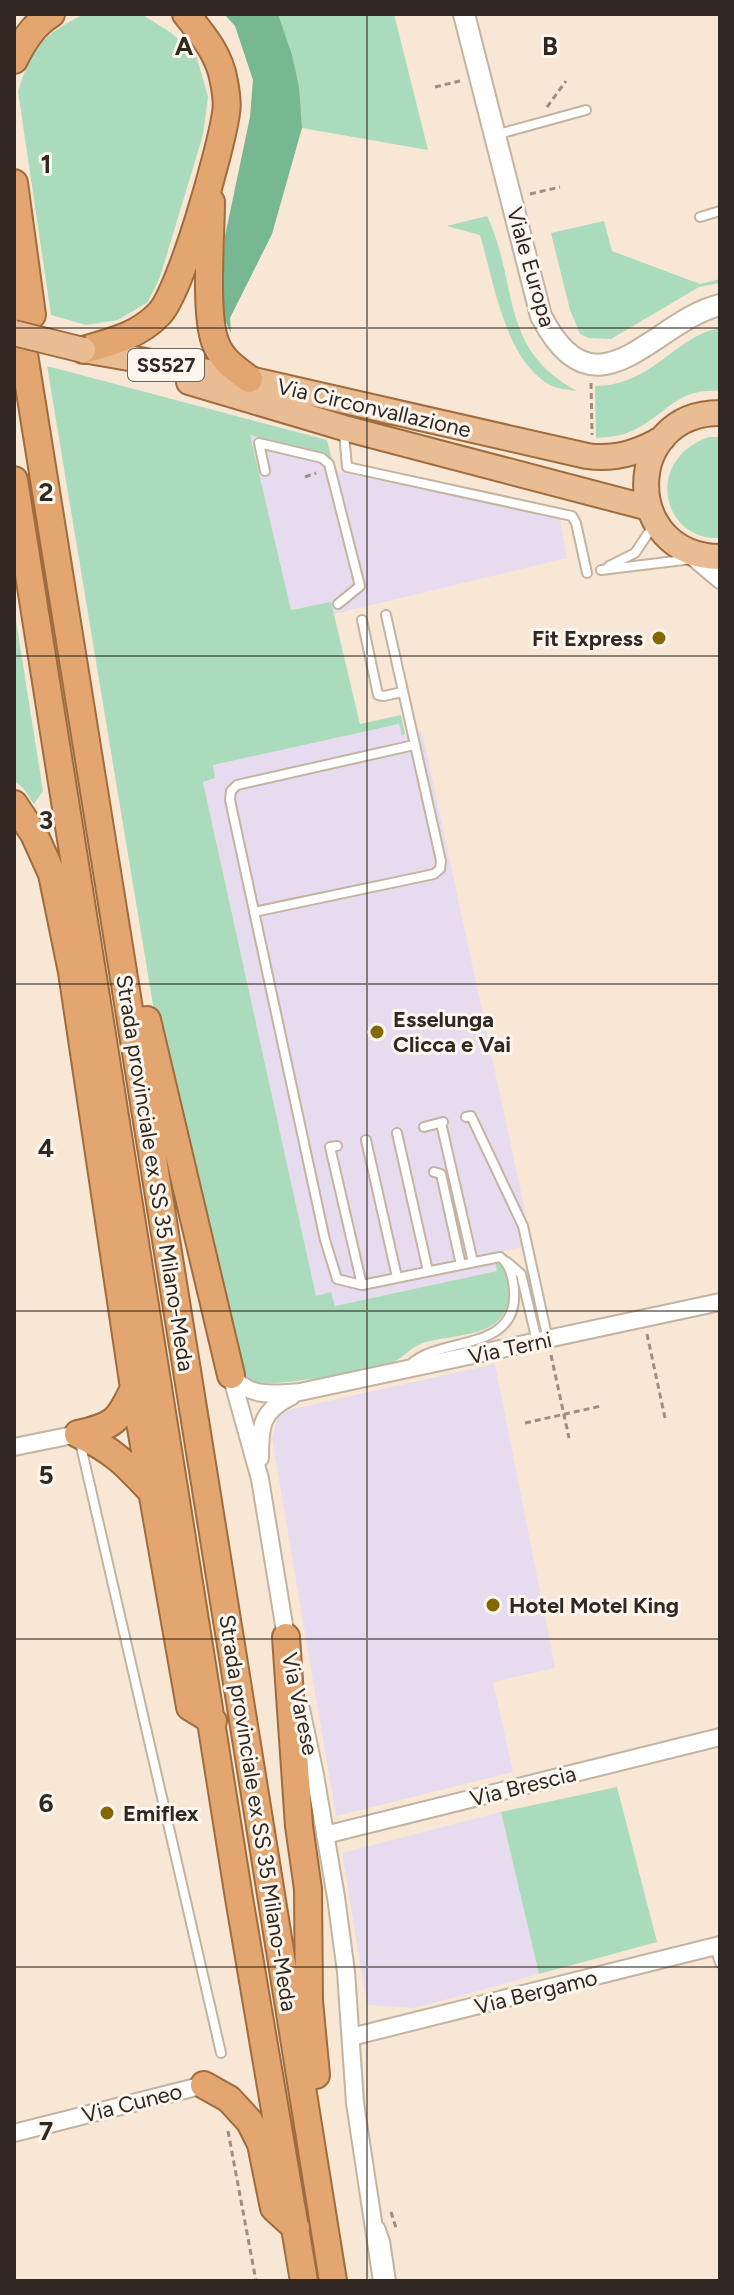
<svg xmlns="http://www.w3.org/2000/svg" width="734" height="2295" font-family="Figtree,sans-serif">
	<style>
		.commercial { fill: #e7dbf0 }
		.green { fill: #abdbbd }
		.forest { fill: #77b791 }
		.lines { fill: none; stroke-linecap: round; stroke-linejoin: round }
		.service-casing { stroke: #c3b3a0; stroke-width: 12 }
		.minor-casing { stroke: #c3b3a0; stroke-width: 20 }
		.tertiary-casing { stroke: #c3b3a0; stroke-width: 24 }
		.primary-casing { stroke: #9f6c3d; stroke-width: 28 }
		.trunk-casing { stroke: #9f6c3d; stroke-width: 30 }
		.path { stroke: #9b8f82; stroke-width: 3; stroke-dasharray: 6 4; stroke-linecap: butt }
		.service { stroke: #fff; stroke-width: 8 }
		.minor { stroke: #fff; stroke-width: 16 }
		.tertiary { stroke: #fff; stroke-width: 20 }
		.primary { stroke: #eabc94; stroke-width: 24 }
		.trunk { stroke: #e3a670; stroke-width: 26 }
		.primary-bridge-casing { stroke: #9f6c3d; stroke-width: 28; stroke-linecap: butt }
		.primary-bridge { stroke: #eabc94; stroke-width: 24 }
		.grid { fill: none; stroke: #2f2922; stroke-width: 2; stroke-opacity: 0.55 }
		.poi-dot { fill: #846700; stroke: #fdf6ee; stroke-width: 3 }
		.labels { text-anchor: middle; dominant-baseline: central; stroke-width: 6; stroke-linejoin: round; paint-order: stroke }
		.shield { fill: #fdf6ee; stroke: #6d665f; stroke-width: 2 }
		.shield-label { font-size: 20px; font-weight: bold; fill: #2f2922 }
		.street-label { font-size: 22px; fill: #2f2922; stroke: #fdf6ee }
		.poi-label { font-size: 22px; font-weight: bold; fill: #2f2922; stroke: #fdf6ee; text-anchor: start }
		.grid-label { font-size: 26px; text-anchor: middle; font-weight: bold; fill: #2f2922; stroke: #fdf6ee; stroke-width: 6; stroke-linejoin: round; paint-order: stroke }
	</style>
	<rect width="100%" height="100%" fill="#f8e7d4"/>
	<path class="commercial" d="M250,435L324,453L332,460L336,471L560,519L567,558L334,614L330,602L291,610Z
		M400,724L405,734L422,731L532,1244L494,1254L498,1271L334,1306L316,1296L203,781L215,778L212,765Z
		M495,1364L555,1668L493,1682L513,1772L336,1816L272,1438L279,1412Z
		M501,1812L539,1974L415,2008L367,2005L342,1853Z"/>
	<path class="green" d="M84,14L143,15L170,32L196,55L208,97L203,135L160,277L148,302L118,320L86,325L51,315L18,91C33,46 41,36 84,14Z
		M278,14H394L428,150L302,128C299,88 291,53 278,14Z
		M487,216C519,283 498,349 577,391C569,390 559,389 552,386C505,362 494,282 480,235L447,226Z
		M604,221L612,251L700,284L720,279V283L699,287L611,339L589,338L580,334L570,310L551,233Z
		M720,328V391C676,388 667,414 634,430C622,436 609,437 596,438L595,386C652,386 675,336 720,328Z
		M47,366L327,440L332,460L324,453L250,435L291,610L331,602L360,724L401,715L405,734L402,735L399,724L213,765L215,778L203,782L316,1296L331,1292L335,1306L497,1271L493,1254C504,1267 509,1275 509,1292C509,1339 456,1333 423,1343C411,1347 403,1358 392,1363C379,1370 264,1388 252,1383C244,1379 241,1372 238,1364L156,1023Z
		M709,437H720V538C662,541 643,460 709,437Z
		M14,608L43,791L34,804L23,788L14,781Z
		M617,1787L657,1942L539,1974L501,1812Z"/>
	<path class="forest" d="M224,14H278L292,55L299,87L302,128L272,234L230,318L231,333L220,309L225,236L250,117L253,80L235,26Z"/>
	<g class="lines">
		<defs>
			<path id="service" d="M495,135L586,110
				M700,217L720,211
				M344,433L347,467L572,516L576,523L587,573
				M265,471L259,443L322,458L329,464L360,586L338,604
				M609,566L635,553L653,526
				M601,570L692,559
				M362,620L378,695L384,696L402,692
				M254,912L434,874L440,869L441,861L386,615
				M466,1117L471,1116L523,1226L548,1340
				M441,1123L473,1262
				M424,1127L443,1122
				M397,1133L428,1271
				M366,1140L397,1277
				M337,1146L330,1147L362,1285
				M434,1172L441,1174L461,1265
				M507,1262L521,1274L537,1341
				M411,1364C440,1336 519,1353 514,1290C513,1278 510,1264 500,1257L362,1285L337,1279L325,1240L230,800L231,791L237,785L414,745
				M80,1442L221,2053
				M715,1947L720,1963
				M380,2227L385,2241L391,2281"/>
			<path id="minor" d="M688,553L720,580
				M231,1375L260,1479L287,1643
				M233,1377C250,1398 275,1394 300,1392L720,1302
				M14,1447L78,1434
				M260,1458C260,1425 261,1411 292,1396
				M301,1709L315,1775L336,1897L346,1972L355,2103L382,2281
				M325,1835L720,1737
				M351,2037L720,1945
				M14,2133L204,2085"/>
			<path id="tertiary" d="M464,14L541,316C596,424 653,321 720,305"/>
			<path id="primary" d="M83,350L249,379L587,456C613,460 640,452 663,438
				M189,382L344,428L649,508
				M720,413C622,413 621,556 720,557"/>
			<path id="trunk" d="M14,60C23,42 33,25 51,14
				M14,183L32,315
				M211,202C211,234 204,317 216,344C222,360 236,369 249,379
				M14,292L333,2281
				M83,350C111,342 138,336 159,314C181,292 221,149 226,113C228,103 226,92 224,82C220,55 203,35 186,14
				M14,480L239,1898L304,2281
				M14,804L34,834L52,874L72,972L134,1388L190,1707L213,1721
				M147,1020L231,1375
				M78,1434C113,1450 126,1464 152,1492
				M78,1434C114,1426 119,1421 134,1388
				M286,1637L299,1826L308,1889L309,2001L316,2075
				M204,2085L229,2099L250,2122L261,2144L274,2208L296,2228"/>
		</defs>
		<use href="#service" class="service-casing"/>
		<use href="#minor" class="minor-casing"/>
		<use href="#tertiary" class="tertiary-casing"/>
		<use href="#primary" class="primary-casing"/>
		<use href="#trunk" class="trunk-casing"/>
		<path class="path" d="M435,87L460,81
			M547,107L566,81
			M530,194L560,187
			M591,383L592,435
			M305,477L316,473
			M647,1334L665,1418
			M551,1355L569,1438
			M525,1423L601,1406
			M228,2131L256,2281
			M391,2212L397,2231"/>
		<use href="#service" class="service"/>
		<use href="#minor" class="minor"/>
		<use href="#tertiary" class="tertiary"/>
		<use href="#primary" class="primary"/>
		<use href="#trunk" class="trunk"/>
		<defs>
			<path id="primary-bridge" d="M14,333L83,350"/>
		</defs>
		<use href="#primary-bridge" class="primary-bridge-casing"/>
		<use href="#primary-bridge" class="primary-bridge"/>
	</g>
	<path class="grid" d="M367,14V2281M14,328H720M14,656H720M14,984H720M14,1311H720M14,1639H720M14,1967H720"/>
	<g class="poi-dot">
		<circle cx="659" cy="638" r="8"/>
		<circle cx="377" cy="1032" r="8"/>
		<circle cx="493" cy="1605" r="8"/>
		<circle cx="107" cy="1813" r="8"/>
	</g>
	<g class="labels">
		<rect class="shield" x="128" y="349" width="76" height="32" rx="6"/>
		<g class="shield-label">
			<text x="166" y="365">SS527</text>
		</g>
		<g class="street-label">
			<text transform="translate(531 267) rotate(74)">Viale Europa</text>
			<text transform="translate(374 408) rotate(13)">Via Circonvallazione</text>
			<text transform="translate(155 1173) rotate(81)">Strada provinciale ex SS 35 Milano-Meda</text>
			<text transform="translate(510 1348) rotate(-12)">Via Terni</text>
			<text transform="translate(300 1704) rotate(78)">Via Varese</text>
			<text transform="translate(523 1786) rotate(-14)">Via Brescia</text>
			<text transform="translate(258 1813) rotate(81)">Strada provinciale ex SS 35 Milano-Meda</text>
			<text transform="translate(536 1992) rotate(-14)">Via Bergamo</text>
			<text transform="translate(132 2103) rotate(-14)">Via Cuneo</text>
		</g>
		<g class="poi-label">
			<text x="643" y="638" text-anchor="end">Fit Express</text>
			<text x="393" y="1019">Esselunga<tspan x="393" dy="25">Clicca e Vai</tspan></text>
			<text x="509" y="1605">Hotel Motel King</text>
			<text x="123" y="1813">Emiflex</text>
		</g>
	</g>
	<g class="grid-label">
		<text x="184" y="55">A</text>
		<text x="550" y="55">B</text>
		<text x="46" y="173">1</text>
		<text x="46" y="501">2</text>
		<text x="46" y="829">3</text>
		<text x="46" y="1157">4</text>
		<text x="46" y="1484">5</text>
		<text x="46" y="1812">6</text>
		<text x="46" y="2140">7</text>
	</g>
	<rect width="734" height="2295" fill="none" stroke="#2f2922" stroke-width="32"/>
</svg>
